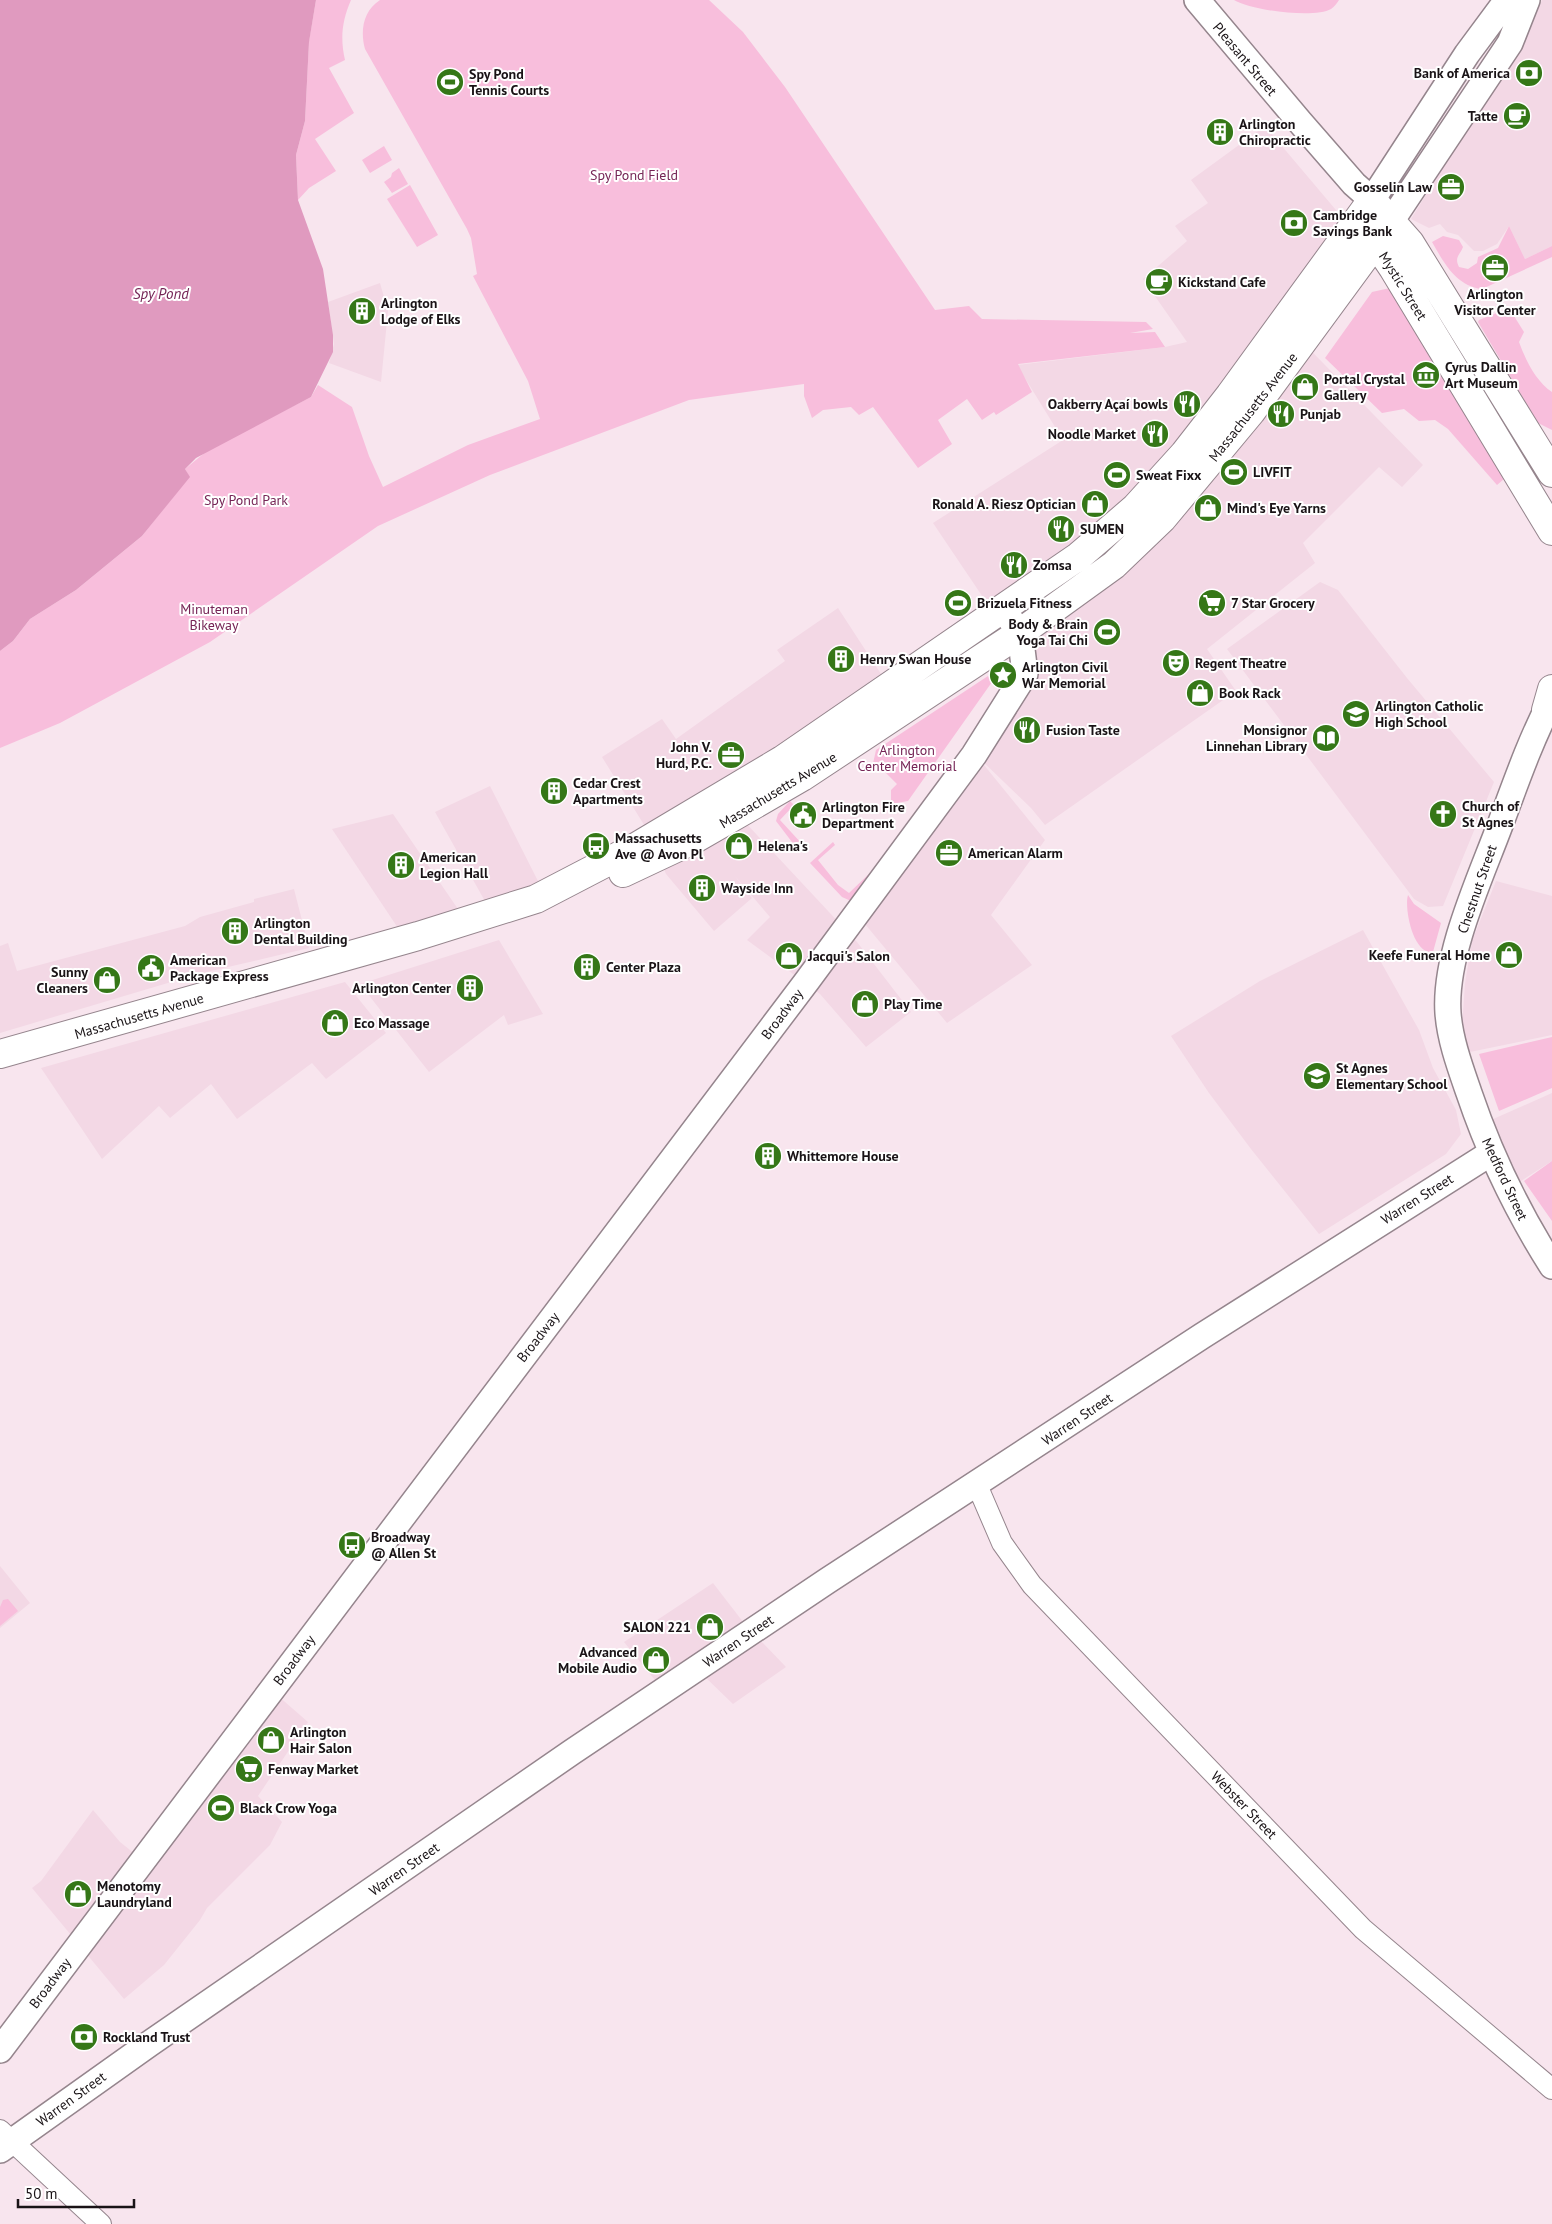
<svg xmlns="http://www.w3.org/2000/svg" width="1552" height="2224" font-family="'PT Sans',sans-serif">
	<style>
		.built { fill: #f3d8e5 }
		.green { fill: #f8bedc }
		.water { fill: #e09abf }
		.lines { fill: none; stroke-linecap: round; stroke-linejoin: round }
		.minor-casing { stroke: #95858d; stroke-width: 22 }
		.major-casing { stroke: #95858d; stroke-width: 28 }
		.highway-casing { stroke: #95858d; stroke-width: 30 }
		.minor { stroke: #fff; stroke-width: 20 }
		.major { stroke: #fff; stroke-width: 25 }
		.highway { stroke: #fff; stroke-width: 28 }
		.labels { text-anchor: middle; dominant-baseline: central; stroke-width: 4; stroke-linejoin: round; paint-order: stroke }
		.street-label { font-size: 14px; fill: #191316; stroke: #fff }
		.poi-label { font-size: 14px; font-weight: bold; fill: #191316; stroke: #fff; text-anchor: start }
		.park-label { font-size: 14px; fill: #762556; stroke: #fff }
		.water-label { font-size: 15px; font-style: italic; fill: #742455; stroke: #fff }
	</style>
	<rect width="100%" height="100%" fill="#f8e5ee"/>
	<path class="built" d="M1542,0H1552V246L1525,259L1509,226L1497,244L1483,251H1474L1458,235L1447,232L1440,224L1429,228L1411,219L1532,25Z
		M1265,126L1341,216L1276,315L1423,465L1402,487L1379,467L1303,543L1315,563L1207,649L1236,691L1045,825L1031,808L977,756L1036,676L933,523L1063,440L1017,365L1165,347L1187,342L1143,279L1187,241L1175,226L1208,203L1191,180Z
		M380,283L388,311L381,382L329,363L334,344L328,302Z
		M1320,582L1338,590L1407,678L1494,782L1443,906L1428,907L1414,899L1227,649Z
		M838,608L881,674L828,723L743,820L857,942L911,1012L866,1047L820,994L747,940L770,917L734,875L752,898L714,931L666,874L646,828L602,757L662,719L676,739L785,661L777,650Z
		M984,765L1045,840L991,915L1032,965L947,1023L865,924Z
		M490,786L540,885L486,903L435,812Z
		M393,814L460,912L398,928L332,829Z
		M1496,881L1552,896V1035L1465,1053L1462,1028L1465,983L1472,941Z
		M294,889L309,948L198,974L0,1033V946L8,943L17,971L185,926L200,917L254,902V899Z
		M1363,930L1419,1030L1433,1068L1456,1110L1461,1134L1446,1154L1319,1234L1251,1149L1209,1093L1171,1036L1260,981Z
		M499,940L543,1014L508,1025L504,1015L429,1072L360,984Z
		M345,982L386,1033L326,1079L312,1063L237,1119L211,1084L170,1118L159,1106L102,1159L41,1068Z
		M1552,1093V1161L1518,1183L1491,1120Z
		M0,1566L30,1603L0,1628Z
		M713,1583L747,1627L659,1685L624,1642Z
		M759,1639L786,1667L733,1704L703,1675Z
		M277,1695L308,1722L258,1796L282,1822L270,1845L207,1908L200,1920L164,1965L124,1999L32,1888L41,1881L93,1810L120,1842L150,1866Z"/>
	<path class="green" d="M316,0H351C342,21 340,38 345,60L329,68L354,113L315,139L336,171L309,188L298,200L296,155L305,121L309,41Z
		M380,0H709L743,32L785,87L935,310L969,306L982,319L1146,322L1153,329L1130,333L1155,332L1165,347L1018,364L1032,392L996,415L994,412L982,420L967,399L938,420L952,444L918,468L873,407L859,415L851,407L823,410L812,418L804,396V384L689,400L490,475L378,526L210,642L60,723L0,748V651L13,641L30,619L76,590L142,536L189,477L185,469L208,450L311,397L318,385L352,407L369,456L383,487L468,445L540,419L528,381L473,276L477,274L471,238L467,229L365,49C360,31 363,11 380,0Z
		M1234,0H1339C1337,3 1334,7 1331,9C1314,19 1250,10 1234,0Z
		M384,146L392,160L370,173L362,160Z
		M399,168L408,184L392,193L384,182L391,177L392,173Z
		M410,185L438,235L417,247L387,199Z
		M1509,226L1525,259L1552,246V257L1482,289C1456,286 1444,263 1432,242L1443,236L1459,240L1463,247C1460,255 1454,257 1459,267L1468,269L1477,263L1478,257L1498,248Z
		M1390,288L1504,479L1497,485L1448,429L1435,420L1419,421L1404,409L1382,413L1325,358L1372,292Z
		M1509,308L1524,332L1519,342C1526,361 1536,381 1552,392V430L1538,423L1478,322L1479,320Z
		M988,676L992,682L908,801L891,804V790L897,784L883,770L872,768L876,750Z
		M790,801L794,805L780,820L803,845L798,850L776,821L778,814Z
		M833,842L835,845L818,860L838,885L849,893L871,872L875,875L851,901L842,897L810,863Z
		M1408,895L1414,904L1441,923L1433,952C1413,955 1404,908 1408,895Z
		M1552,1037V1088L1499,1111L1479,1054Z
		M1552,1161V1221L1524,1181Z
		M8,1599L18,1611L0,1626V1607L3,1600Z"/>
	<path class="water" d="M0,0H316L309,42L305,121L296,155L298,200L323,269L333,335V352L311,397L196,458L185,469L190,477L142,536L76,590L30,619L13,641L0,651Z"/>
	<g class="lines">
		<defs>
			<path id="minor" d="M977,1485L1002,1543L1032,1585L1363,1929L1552,2089
				M0,2130L101,2224"/>
			<path id="major" d="M1197,0L1300,122L1354,184L1372,200L1467,54L1507,0
				M1392,220L1510,43L1527,0
				M1552,699C1531,739 1516,782 1500,825C1480,879 1444,955 1448,1013C1450,1040 1460,1067 1469,1093C1490,1155 1517,1211 1552,1266
				M0,2050L807,981L974,755L1025,674L1020,633L1003,609
				M0,2150L149,2044L572,1752L827,1581L1202,1336L1491,1153"/>
			<path id="highway" d="M1366,228L1393,268L1552,531
				M1546,710L1552,689
				M623,873L693,840L802,777L1020,633L1114,565L1162,519L1251,412L1392,220
				M0,1054L418,936L536,899L636,847L782,760L1079,556L1135,508L1184,454L1230,395L1372,200L1410,243L1552,473"/>
		</defs>
		<use href="#minor" class="minor-casing"/>
		<use href="#major" class="major-casing"/>
		<use href="#highway" class="highway-casing"/>
		<use href="#minor" class="minor"/>
		<use href="#major" class="major"/>
		<use href="#highway" class="highway"/>
	</g>
	<defs>
		<symbol id="bank-disc" viewBox="-11 -11 22 22"><circle r="9.5" fill="#357717" stroke="#fff"/><path d="M-6-4H6V4H-6ZM0-2.3a2.3 2.3 0 1 0 0 4.6a2.3 2.3 0 1 0 0-4.6Z" fill="#fff"/></symbol>
		<symbol id="stadium-disc" viewBox="-11 -11 22 22"><circle r="9.5" fill="#357717" stroke="#fff"/><path d="M0-5a6.5 5 0 1 0 0 10a6.5 5 0 1 0 0-10ZM-3.5-1.8h7v3.6h-7Z" fill="#fff"/></symbol>
		<symbol id="cafe-disc" viewBox="-11 -11 22 22"><circle r="9.5" fill="#357717" stroke="#fff"/><path d="M-5.5-4.5H6V0H3Q3 3.5 0 3.5H-2.5Q-5.5 3.5-5.5 0ZM3-3.2v2h1.7v-2ZM-6 4.5H4V6H-6Z" fill="#fff"/></symbol>
		<symbol id="building-disc" viewBox="-11 -11 22 22"><circle r="9.5" fill="#357717" stroke="#fff"/><path d="M-4-6H4V6H1V3H-1V6H-4ZM-2.5-4.3h1.7v1.8h-1.7ZM.8-4.3h1.7v1.8H.8ZM-2.5-1h1.7V.8h-1.7ZM.8-1h1.7V.8H.8Z" fill="#fff"/></symbol>
		<symbol id="office-disc" viewBox="-11 -11 22 22"><circle r="9.5" fill="#357717" stroke="#fff"/><path d="M-6-3h4V-5.5h4V-3h4V5H-6ZM-1-4.5V-3h2v-1.5ZM-6 0V1H6V0Z" fill="#fff"/></symbol>
		<symbol id="museum-disc" viewBox="-11 -11 22 22"><circle r="9.5" fill="#357717" stroke="#fff"/><path d="M0-6L6-3V-2H-6V-3ZM-5-1h2V3h-2ZM-1-1h2V3h-2ZM3-1h2V3H3ZM-6 4H6V6H-6Z" fill="#fff"/></symbol>
		<symbol id="shop-disc" viewBox="-11 -11 22 22"><circle r="9.5" fill="#357717" stroke="#fff"/><path d="M-5-2.5h2.3a2.7 3.5 0 0 1 5.4 0H5L5.5 6h-11ZM-1.5-2.5h3a1.5 2.3 0 0 0-3 0Z" fill="#fff"/></symbol>
		<symbol id="restaurant-disc" viewBox="-11 -11 22 22"><circle r="9.5" fill="#357717" stroke="#fff"/><path d="M-5-6h1v4h1v-4h1v4h1v-4h1v5L-1.5 .5V6h-2V.5L-5-1ZM5-6V6H3V1.5H1.5Q1.5-4 5-6Z" fill="#fff"/></symbol>
		<symbol id="supermarket-disc" viewBox="-11 -11 22 22"><circle r="9.5" fill="#357717" stroke="#fff"/><path d="M-6-5.5h2.5l.6 2H6L4.5 2H-2.5L-4.4-4H-6ZM-1.5 3.2a1.3 1.3 0 1 0 .1 0ZM3 3.2a1.3 1.3 0 1 0 .1 0Z" fill="#fff"/></symbol>
		<symbol id="theatre-disc" viewBox="-11 -11 22 22"><circle r="9.5" fill="#357717" stroke="#fff"/><path d="M-5-5.5Q0-4 5-5.5V0Q5 5 0 6Q-5 5-5 0ZM-3.3-2.5H-1v1.5H-3.3ZM1-2.5H3.3v1.5H1ZM-2.8 1Q0 5.5 2.8 1Z" fill="#fff"/></symbol>
		<symbol id="sight-disc" viewBox="-11 -11 22 22"><circle r="9.5" fill="#357717" stroke="#fff"/><path d="M0-6L1.8-2.2L6-1.7L2.9 1.2L3.7 5.4L0 3.3L-3.7 5.4L-2.9 1.2L-6-1.7L-1.8-2.2Z" fill="#fff"/></symbol>
		<symbol id="school-disc" viewBox="-11 -11 22 22"><circle r="9.5" fill="#357717" stroke="#fff"/><path d="M0-5L7-2L0 1L-7-2ZM-4 1L0 2.5L4 1V4Q0 6-4 4Z" fill="#fff"/></symbol>
		<symbol id="library-disc" viewBox="-11 -11 22 22"><circle r="9.5" fill="#357717" stroke="#fff"/><path d="M-6-4Q-3-5.5-.7-3.5V5Q-3 3-6 4ZM6-4Q3-5.5 .7-3.5V5Q3 3 6 4Z" fill="#fff"/></symbol>
		<symbol id="church-disc" viewBox="-11 -11 22 22"><circle r="9.5" fill="#357717" stroke="#fff"/><path d="M-1.2-6h2.4v3.5h3.3v2.4h-3.3V6h-2.4V-.1h-3.3v-2.4h3.3Z" fill="#fff"/></symbol>
		<symbol id="civic-disc" viewBox="-11 -11 22 22"><circle r="9.5" fill="#357717" stroke="#fff"/><path d="M-.6-6.5H3V-4.5H.6V-3L4-1V1h2V6H-6V1h2V-1L-.6-3ZM-1.2 2.5V6h2.4V2.5Z" fill="#fff"/></symbol>
		<symbol id="bus-disc" viewBox="-11 -11 22 22"><circle r="9.5" fill="#357717" stroke="#fff"/><path d="M-5-6H5V4H4V6H2V4H-2V6H-4V4H-5ZM-3.5-4V0h7V-4ZM-3.5 1.2v1.5H-2V1.2ZM2 1.2v1.5H3.5V1.2Z" fill="#fff"/></symbol>
	</defs>
	<g fill-rule="evenodd">
		<use href="#bank-disc" x="1513" y="57" width="32" height="32"/>
		<use href="#stadium-disc" x="434" y="66" width="32" height="32"/>
		<use href="#cafe-disc" x="1501" y="100" width="32" height="32"/>
		<use href="#building-disc" x="1204" y="116" width="32" height="32"/>
		<use href="#office-disc" x="1435" y="171" width="32" height="32"/>
		<use href="#bank-disc" x="1278" y="207" width="32" height="32"/>
		<use href="#office-disc" x="1479" y="252" width="32" height="32"/>
		<use href="#cafe-disc" x="1143" y="266" width="32" height="32"/>
		<use href="#building-disc" x="346" y="295" width="32" height="32"/>
		<use href="#museum-disc" x="1410" y="359" width="32" height="32"/>
		<use href="#shop-disc" x="1289" y="371" width="32" height="32"/>
		<use href="#restaurant-disc" x="1171" y="388" width="32" height="32"/>
		<use href="#restaurant-disc" x="1265" y="398" width="32" height="32"/>
		<use href="#restaurant-disc" x="1139" y="418" width="32" height="32"/>
		<use href="#stadium-disc" x="1218" y="456" width="32" height="32"/>
		<use href="#stadium-disc" x="1101" y="459" width="32" height="32"/>
		<use href="#shop-disc" x="1079" y="488" width="32" height="32"/>
		<use href="#shop-disc" x="1192" y="492" width="32" height="32"/>
		<use href="#restaurant-disc" x="1045" y="513" width="32" height="32"/>
		<use href="#restaurant-disc" x="998" y="549" width="32" height="32"/>
		<use href="#stadium-disc" x="942" y="587" width="32" height="32"/>
		<use href="#supermarket-disc" x="1196" y="587" width="32" height="32"/>
		<use href="#stadium-disc" x="1091" y="616" width="32" height="32"/>
		<use href="#building-disc" x="825" y="643" width="32" height="32"/>
		<use href="#theatre-disc" x="1160" y="647" width="32" height="32"/>
		<use href="#sight-disc" x="987" y="659" width="32" height="32"/>
		<use href="#shop-disc" x="1184" y="677" width="32" height="32"/>
		<use href="#school-disc" x="1340" y="698" width="32" height="32"/>
		<use href="#restaurant-disc" x="1011" y="714" width="32" height="32"/>
		<use href="#library-disc" x="1310" y="722" width="32" height="32"/>
		<use href="#office-disc" x="715" y="739" width="32" height="32"/>
		<use href="#building-disc" x="538" y="775" width="32" height="32"/>
		<use href="#church-disc" x="1427" y="798" width="32" height="32"/>
		<use href="#civic-disc" x="787" y="799" width="32" height="32"/>
		<use href="#bus-disc" x="580" y="830" width="32" height="32"/>
		<use href="#shop-disc" x="723" y="830" width="32" height="32"/>
		<use href="#office-disc" x="933" y="837" width="32" height="32"/>
		<use href="#building-disc" x="385" y="849" width="32" height="32"/>
		<use href="#building-disc" x="686" y="872" width="32" height="32"/>
		<use href="#building-disc" x="219" y="915" width="32" height="32"/>
		<use href="#shop-disc" x="1493" y="939" width="32" height="32"/>
		<use href="#shop-disc" x="773" y="940" width="32" height="32"/>
		<use href="#building-disc" x="571" y="951" width="32" height="32"/>
		<use href="#civic-disc" x="135" y="952" width="32" height="32"/>
		<use href="#shop-disc" x="91" y="964" width="32" height="32"/>
		<use href="#building-disc" x="454" y="972" width="32" height="32"/>
		<use href="#shop-disc" x="849" y="988" width="32" height="32"/>
		<use href="#shop-disc" x="319" y="1007" width="32" height="32"/>
		<use href="#school-disc" x="1301" y="1060" width="32" height="32"/>
		<use href="#building-disc" x="752" y="1140" width="32" height="32"/>
		<use href="#bus-disc" x="336" y="1529" width="32" height="32"/>
		<use href="#shop-disc" x="694" y="1611" width="32" height="32"/>
		<use href="#shop-disc" x="640" y="1644" width="32" height="32"/>
		<use href="#shop-disc" x="255" y="1724" width="32" height="32"/>
		<use href="#supermarket-disc" x="233" y="1753" width="32" height="32"/>
		<use href="#stadium-disc" x="205" y="1792" width="32" height="32"/>
		<use href="#shop-disc" x="62" y="1878" width="32" height="32"/>
		<use href="#bank-disc" x="68" y="2021" width="32" height="32"/>
	</g>
	<g class="labels">
		<g class="street-label">
			<text transform="translate(1245 59) rotate(50)">Pleasant Street</text>
			<text transform="translate(1403 286) rotate(58)">Mystic Street</text>
			<text transform="translate(1253 407) rotate(-52)">Massachusetts Avenue</text>
			<text transform="translate(778 790) rotate(-31)">Massachusetts Avenue</text>
			<text transform="translate(1477 889) rotate(-71)">Chestnut Street</text>
			<text transform="translate(782 1014) rotate(-53)">Broadway</text>
			<text transform="translate(139 1016) rotate(-16)">Massachusetts Avenue</text>
			<text transform="translate(1505 1179) rotate(65)">Medford Street</text>
			<text transform="translate(1417 1199) rotate(-32)">Warren Street</text>
			<text transform="translate(538 1337) rotate(-52)">Broadway</text>
			<text transform="translate(1077 1419) rotate(-34)">Warren Street</text>
			<text transform="translate(738 1641) rotate(-34)">Warren Street</text>
			<text transform="translate(294 1660) rotate(-53)">Broadway</text>
			<text transform="translate(1244 1805) rotate(46)">Webster Street</text>
			<text transform="translate(404 1869) rotate(-35)">Warren Street</text>
			<text transform="translate(50 1983) rotate(-53)">Broadway</text>
			<text transform="translate(71 2099) rotate(-36)">Warren Street</text>
		</g>
		<g class="poi-label">
			<text x="1510" y="73" text-anchor="end">Bank of America</text>
			<text x="469" y="74">Spy Pond<tspan x="469" dy="16">Tennis Courts</tspan></text>
			<text x="1498" y="116" text-anchor="end">Tatte</text>
			<text x="1239" y="124">Arlington<tspan x="1239" dy="16">Chiropractic</tspan></text>
			<text x="1432" y="187" text-anchor="end">Gosselin Law</text>
			<text x="1313" y="215">Cambridge<tspan x="1313" dy="16">Savings Bank</tspan></text>
			<text x="1178" y="282">Kickstand Cafe</text>
			<text x="1495" y="294" text-anchor="middle">Arlington<tspan x="1495" dy="16">Visitor Center</tspan></text>
			<text x="381" y="303">Arlington<tspan x="381" dy="16">Lodge of Elks</tspan></text>
			<text x="1445" y="367">Cyrus Dallin<tspan x="1445" dy="16">Art Museum</tspan></text>
			<text x="1324" y="379">Portal Crystal<tspan x="1324" dy="16">Gallery</tspan></text>
			<text x="1168" y="404" text-anchor="end">Oakberry Açaí bowls</text>
			<text x="1300" y="414">Punjab</text>
			<text x="1136" y="434" text-anchor="end">Noodle Market</text>
			<text x="1253" y="472">LIVFIT</text>
			<text x="1136" y="475">Sweat Fixx</text>
			<text x="1076" y="504" text-anchor="end">Ronald A. Riesz Optician</text>
			<text x="1227" y="508">Mind's Eye Yarns</text>
			<text x="1080" y="529">SUMEN</text>
			<text x="1033" y="565">Zomsa</text>
			<text x="977" y="603">Brizuela Fitness</text>
			<text x="1231" y="603">7 Star Grocery</text>
			<text x="1088" y="624" text-anchor="end">Body &amp; Brain<tspan x="1088" dy="16">Yoga Tai Chi</tspan></text>
			<text x="860" y="659">Henry Swan House</text>
			<text x="1195" y="663">Regent Theatre</text>
			<text x="1022" y="667">Arlington Civil<tspan x="1022" dy="16">War Memorial</tspan></text>
			<text x="1219" y="693">Book Rack</text>
			<text x="1375" y="706">Arlington Catholic<tspan x="1375" dy="16">High School</tspan></text>
			<text x="1046" y="730">Fusion Taste</text>
			<text x="1307" y="730" text-anchor="end">Monsignor<tspan x="1307" dy="16">Linnehan Library</tspan></text>
			<text x="712" y="747" text-anchor="end">John V.<tspan x="712" dy="16">Hurd, P.C.</tspan></text>
			<text x="573" y="783">Cedar Crest<tspan x="573" dy="16">Apartments</tspan></text>
			<text x="1462" y="806">Church of<tspan x="1462" dy="16">St Agnes</tspan></text>
			<text x="822" y="807">Arlington Fire<tspan x="822" dy="16">Department</tspan></text>
			<text x="615" y="838">Massachusetts<tspan x="615" dy="16">Ave @ Avon Pl</tspan></text>
			<text x="758" y="846">Helena's</text>
			<text x="968" y="853">American Alarm</text>
			<text x="420" y="857">American<tspan x="420" dy="16">Legion Hall</tspan></text>
			<text x="721" y="888">Wayside Inn</text>
			<text x="254" y="923">Arlington<tspan x="254" dy="16">Dental Building</tspan></text>
			<text x="1490" y="955" text-anchor="end">Keefe Funeral Home</text>
			<text x="808" y="956">Jacqui's Salon</text>
			<text x="170" y="960">American<tspan x="170" dy="16">Package Express</tspan></text>
			<text x="606" y="967">Center Plaza</text>
			<text x="88" y="972" text-anchor="end">Sunny<tspan x="88" dy="16">Cleaners</tspan></text>
			<text x="451" y="988" text-anchor="end">Arlington Center</text>
			<text x="884" y="1004">Play Time</text>
			<text x="354" y="1023">Eco Massage</text>
			<text x="1336" y="1068">St Agnes<tspan x="1336" dy="16">Elementary School</tspan></text>
			<text x="787" y="1156">Whittemore House</text>
			<text x="371" y="1537">Broadway<tspan x="371" dy="16">@ Allen St</tspan></text>
			<text x="691" y="1627" text-anchor="end">SALON 221</text>
			<text x="637" y="1652" text-anchor="end">Advanced<tspan x="637" dy="16">Mobile Audio</tspan></text>
			<text x="290" y="1732">Arlington<tspan x="290" dy="16">Hair Salon</tspan></text>
			<text x="268" y="1769">Fenway Market</text>
			<text x="240" y="1808">Black Crow Yoga</text>
			<text x="97" y="1886">Menotomy<tspan x="97" dy="16">Laundryland</tspan></text>
			<text x="103" y="2037">Rockland Trust</text>
		</g>
		<g class="park-label">
			<text x="634" y="175">Spy Pond Field</text>
			<text x="246" y="500">Spy Pond Park</text>
			<text x="214" y="609">Minuteman<tspan x="214" dy="16">Bikeway</tspan></text>
			<text x="907" y="750">Arlington<tspan x="907" dy="16">Center Memorial</tspan></text>
		</g>
		<g class="water-label">
			<text x="161" y="293">Spy Pond</text>
		</g>
	</g>
	<path d="M18 2199v8h116v-8" fill="none" stroke="#191316" stroke-width="2.5"/>
	<text x="25" y="2199" font-size="15" fill="#191316" stroke="#ffffff" stroke-width="4" paint-order="stroke">50 m</text>
</svg>
